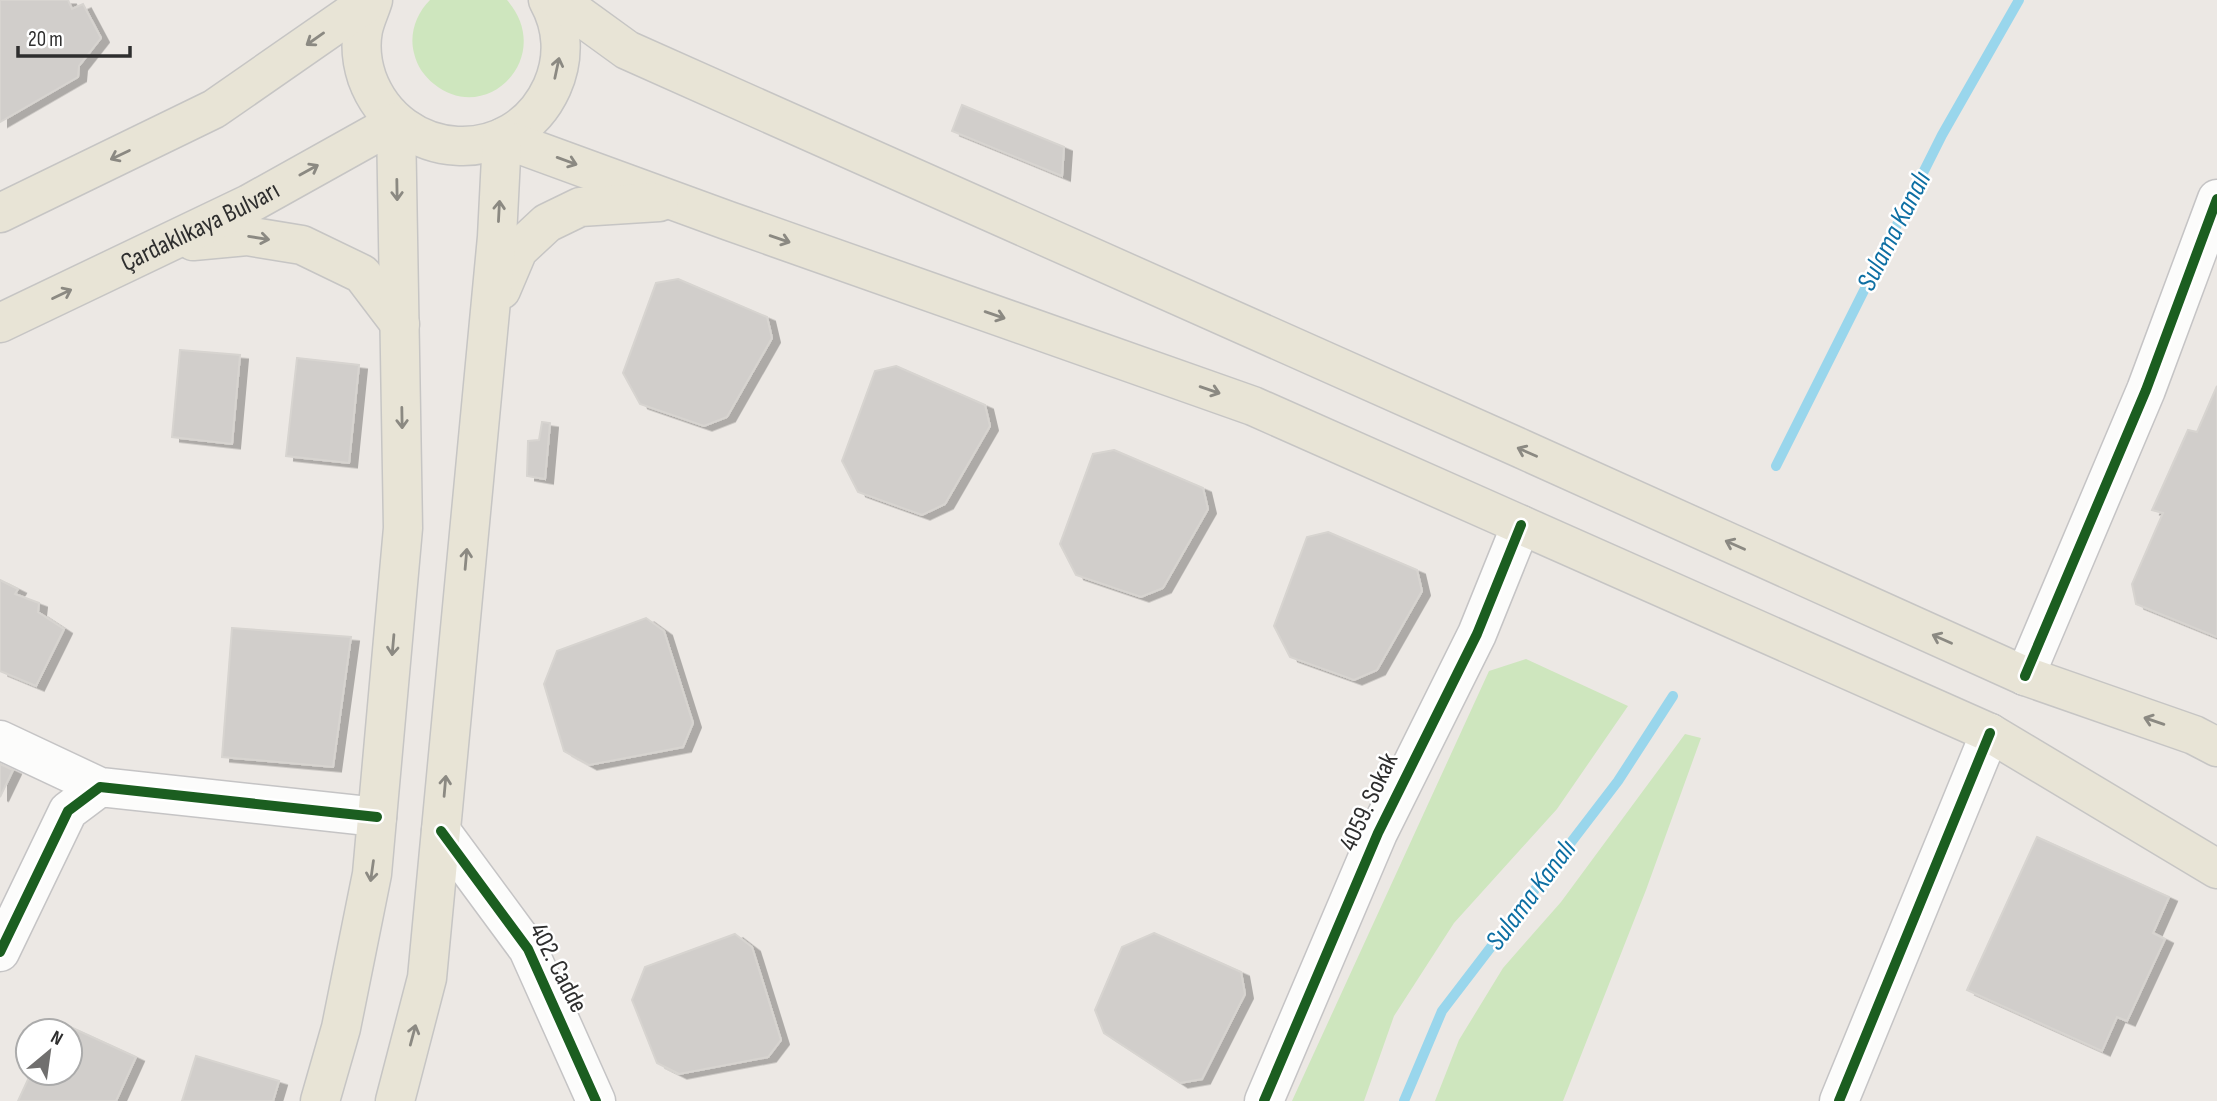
<svg xmlns="http://www.w3.org/2000/svg" width="2217" height="1101" font-family="'Sofia Sans Condensed',sans-serif">
	<style>
		.green { fill: #cee6be }
		.lines { fill: none; stroke-linecap: round; stroke-linejoin: round }
		.stream { stroke: #99d6ec; stroke-width: 10 }
		.building { fill: #d1cecb; stroke: #d7d4d0; stroke-width: 2; filter: url(#shadow) }
		.minor-casing { stroke: #c5c4c5; stroke-width: 41 }
		.major-casing { stroke: #c6c5c4; stroke-width: 41 }
		.minor { stroke: #fcfcfb; stroke-width: 38 }
		.major { stroke: #e8e4d6; stroke-width: 38 }
		.cycleway-casing { stroke: #fff; stroke-width: 15 }
		.cycleway { stroke: #1b5e20; stroke-width: 10 }
		.oneway { stroke: #8b8982 }
		.labels { text-anchor: middle; dominant-baseline: central; stroke-width: 5; stroke-linejoin: round; paint-order: stroke }
		.street-label { font-size: 26px; fill: #2e2e2e; stroke: #fff }
		.water-label { font-size: 28px; font-style: italic; fill: #0d6fa3; stroke: #fff }
	</style>
	<defs>
		<filter id="shadow"><feDropShadow dx="8" dy="4.5" stdDeviation="0" flood-color="#0004"/></filter>
	</defs>
	<rect width="100%" height="100%" fill="#ece8e4"/>
	<path class="green" d="M430,0H507C556,56 487,127 434,84C424,76 417,66 414,53C409,34 416,14 430,0Z
		M1526,659L1628,706L1557,809L1454,923L1394,1016L1364,1101H1292L1489,671Z
		M1685,734L1701,738L1646,890L1563,1101H1435L1459,1040L1503,968L1561,902Z"/>
	<g class="lines">
		<path class="stream" d="M1776,466L1942,135L2019,0
			M1404,1101L1442,1011L1618,781L1673,696"/>
	</g>
	<path class="building" d="M0,0H68L72,9L83,4L101,38L79,66L78,77L0,122Z
		M962,105L1064,147L1062,176L952,131Z
		M678,279L767,317L772,338L727,417L704,426L640,404L623,373L656,283Z
		M180,350L240,355L232,444L172,437Z
		M297,358L359,365L349,463L286,456Z
		M896,366L985,405L990,426L945,504L922,515L858,492L842,461L875,371Z
		M2217,386V637L2136,604L2132,584L2163,513L2152,510L2188,430L2197,432Z
		M542,422L550,423L545,479L527,476L528,441L539,440Z
		M1114,450L1203,488L1208,509L1163,588L1141,597L1076,575L1060,544L1093,454Z
		M1328,532L1417,570L1422,591L1377,670L1354,680L1290,657L1274,626L1307,537Z
		M0,580L18,589L15,594L39,603L38,612L64,629L36,686L0,671Z
		M646,618L664,631L693,723L683,747L589,765L564,751L544,684L557,651Z
		M232,628L351,637L333,767L222,757Z
		M0,764L13,770L0,797Z
		M2037,837L2169,897L2153,933L2165,939L2127,1021L2117,1017L2102,1051L1967,990Z
		M1154,933L1241,972L1245,994L1202,1079L1180,1083L1104,1033L1095,1010L1122,947Z
		M735,934L752,947L781,1040L768,1057L679,1074L657,1063L632,1000L645,967Z
		M55,1020L136,1057L116,1101H18L31,1073H70V1031H50Z
		M196,1056L279,1081L273,1101H182Z"/>
	<g class="lines">
		<defs>
			<path id="minor" d="M2025,676L2146,390L2217,199
				M0,740L100,787
				M441,831L528,949L596,1101
				M0,952L68,811L100,787L377,817
				M1264,1101L1378,833L1477,634L1521,525
				M1839,1101L1990,733"/>
			<g id="major">
				<path d="M373,0C370,10 365,20 363,30C360,46 362,63 367,78C398,163 514,171 552,87C565,58 563,27 548,0"/>
				<path d="M558,0L627,50L1522,449L2025,676L2194,735L2217,747"/>
				<path d="M502,138L729,221L1253,406L1990,733L2217,869"/>
				<path d="M0,213L214,109L371,0"/>
				<path d="M193,241L247,236L302,245L362,274L400,324"/>
				<path d="M501,290L518,250L547,223L580,207L659,202"/>
				<path id="s1" d="M0,323L249,204L396,122L403,528L372,874L341,1028L320,1101"/>
				<path d="M395,1101L427,978L497,237L502,138"/>
			</g>
		</defs>
		<use href="#minor" class="minor-casing"/>
		<use href="#major" class="major-casing"/>
		<use href="#minor" class="minor"/>
		<use href="#major" class="major"/>
		<defs>
			<path id="cycleway" d="M2025,676L2146,390L2217,199
				M441,831L528,949L596,1101
				M0,952L68,811L100,787L377,817
				M1264,1101L1378,833L1477,634L1521,525
				M1839,1101L1990,733"/>
		</defs>
		<use href="#cycleway" class="cycleway-casing"/>
		<use href="#cycleway" class="cycleway"/>
	</g>
	<defs><path id="oneway-shaft" d="M-6 0H5M1.5-3L5.5 0L1.5 3" fill="none" stroke-width="1.6" stroke-linecap="round" stroke-linejoin="round" transform="scale(1.75)"/></defs>
	<g class="oneway">
		<use href="#oneway-shaft" transform="translate(315 39) rotate(145)"/>
		<use href="#oneway-shaft" transform="translate(557 68) rotate(-78)"/>
		<use href="#oneway-shaft" transform="translate(120 155) rotate(154)"/>
		<use href="#oneway-shaft" transform="translate(567 161) rotate(20)"/>
		<use href="#oneway-shaft" transform="translate(309 170) rotate(-29)"/>
		<use href="#oneway-shaft" transform="translate(397 190) rotate(89)"/>
		<use href="#oneway-shaft" transform="translate(499 211) rotate(-87)"/>
		<use href="#oneway-shaft" transform="translate(259 238) rotate(9)"/>
		<use href="#oneway-shaft" transform="translate(780 239) rotate(19)"/>
		<use href="#oneway-shaft" transform="translate(62 294) rotate(-26)"/>
		<use href="#oneway-shaft" transform="translate(995 315) rotate(19)"/>
		<use href="#oneway-shaft" transform="translate(1210 390) rotate(19)"/>
		<use href="#oneway-shaft" transform="translate(402 418) rotate(89)"/>
		<use href="#oneway-shaft" transform="translate(1527 452) rotate(-156)"/>
		<use href="#oneway-shaft" transform="translate(1735 545) rotate(-156)"/>
		<use href="#oneway-shaft" transform="translate(466 559) rotate(-85)"/>
		<use href="#oneway-shaft" transform="translate(1942 639) rotate(-156)"/>
		<use href="#oneway-shaft" transform="translate(393 645) rotate(95)"/>
		<use href="#oneway-shaft" transform="translate(2154 721) rotate(-161)"/>
		<use href="#oneway-shaft" transform="translate(445 786) rotate(-85)"/>
		<use href="#oneway-shaft" transform="translate(372 871) rotate(98)"/>
		<use href="#oneway-shaft" transform="translate(413 1035) rotate(-75)"/>
	</g>
	<g class="labels">
		<g class="street-label">
			<text stroke="none"><textPath href="#s1" startOffset="222">Çardaklıkaya Bulvarı</textPath></text>
			<text transform="translate(1369 802) rotate(-65)">4059. Sokak</text>
			<text transform="translate(558 968) rotate(63)">402. Cadde</text>
		</g>
		<g class="water-label">
			<text transform="translate(1894 231) rotate(-63)">Sulama Kanalı</text>
			<text transform="translate(1531 895) rotate(-53)">Sulama Kanalı</text>
		</g>
	</g>
	<g transform="translate(49 1052) rotate(29)"><circle r="33" fill="#ffffff" stroke="#ababab" stroke-width="2"/>
	<path d="M0-5L12 26L0 18L-12 26Z" fill="#706f6e"/>
	<text y="-10" font-size="19" font-weight="bold" text-anchor="middle" fill="#2e2e2e">N</text>
	</g>
	<path d="M18 46v10h112v-10" fill="none" stroke="#2e2e2e" stroke-width="3.5"/>
	<text x="28" y="46" font-size="21" fill="#2e2e2e" stroke="#ffffff" stroke-width="5" paint-order="stroke">20 m</text>
</svg>
